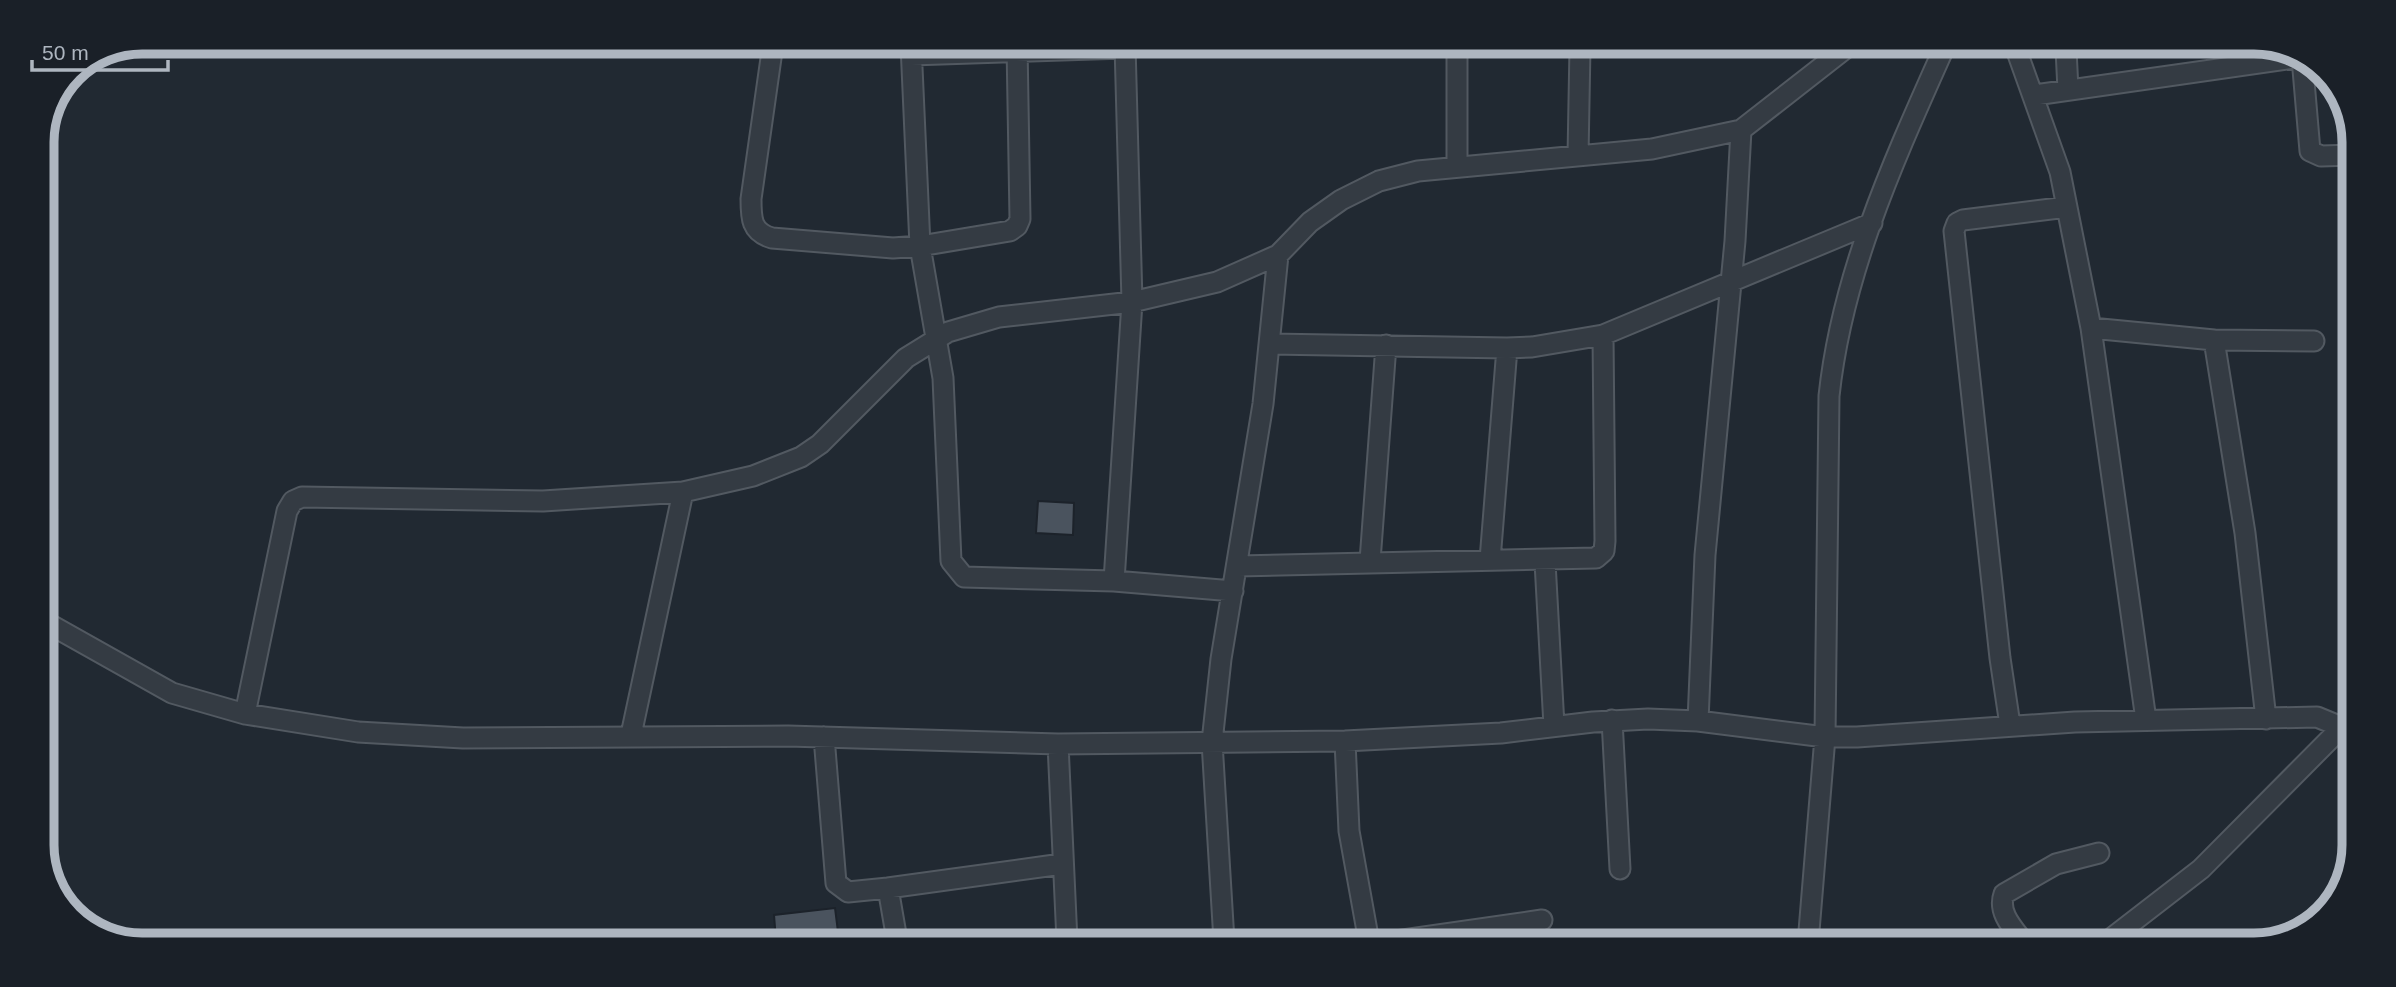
<svg xmlns="http://www.w3.org/2000/svg" width="2396" height="987" font-family="Arial,sans-serif">
	<style>
		.building { fill: #4a535e; stroke: #1c222a; stroke-width: 2 }
		.lines { fill: none; stroke-linecap: round; stroke-linejoin: round }
		.street-casing { stroke: #525961; stroke-width: 23 }
		.street { stroke: #343b43; stroke-width: 19 }
		.rim { fill: none; stroke: #aeb6c0; stroke-width: 9 }
	</style>
	<rect width="100%" height="100%" fill="#212932"/>
	<path class="building" d="M1038,501L1074,503L1073,535L1036,533Z
		M835,908L838,932L776,940L774,915Z"/>
	<g class="lines">
		<defs>
			<path id="street" d="M773,44L751,199C751,218 751,232 772,238L893,248L920,246L911,45
				M1017,45L1020,219L1017,226L1010,231L920,246L943,378L951,561L964,577L1114,581
				M1125,45L1132,302L1114,581L1233,591
				M1457,47V167
				M2016,49L2060,172L2091,328L2146,720
				M2066,49L2068,90
				M911,55L1125,48
				M2302,58L2310,151L2321,156L2354,155
				M2035,95L2302,57
				M1578,156L1580,47
				M2091,328L2214,340L2245,533L2266,719
				M2214,340L2314,341
				M1271,344L1507,348L1532,347L1603,335L1872,223
				M1490,560L1507,348
				M1370,561L1386,345
				M1545,562L1554,726
				M1238,566L1596,558L1604,551L1605,541L1603,335
				M42,620L172,693L245,714L358,732L463,738L788,736L1058,744L1345,741L1501,733L1593,722L1648,719L1698,721L1825,737H1857L2075,722L2317,717L2334,724L2348,736
				M245,714L287,511L293,501L302,497L543,501L683,492L753,476L801,457L820,444L906,358L948,332L999,317L1132,302L1217,282L1278,255L1310,222L1341,200L1379,181L1418,171L1652,149L1741,130L1846,48
				M1612,720L1620,869
				M1698,721L1705,555L1735,241L1741,130
				M2010,725L2000,658L1954,231L1957,223L1963,220L2067,207
				M631,735L683,492
				M824,737L836,883L848,892L888,888
				M1345,741L1349,831L1369,942
				M1058,744L1067,941
				M897,940L888,888L1062,864
				M1224,941L1212,742L1221,659L1263,404L1278,255
				M1389,942L1542,920
				M1808,943L1825,737L1829,396C1842,273 1894,160 1944,48
				M2025,944C2014,929 1997,913 2004,894L2056,864L2099,853
				M2104,944L2201,869L2348,721"/>
		</defs>
		<use href="#street" class="street-casing"/>
		<use href="#street" class="street"/>
	</g>
	<path d="M0 0H2396V987H0ZM142 54H2254A88 88 0 0 1 2342 142V845A88 88 0 0 1 2254 933H142A88 88 0 0 1 54 845V142A88 88 0 0 1 142 54Z" fill="#1a2028" fill-rule="evenodd"/>
	<path class="rim" d="M142 54H2254A88 88 0 0 1 2342 142V845A88 88 0 0 1 2254 933H142A88 88 0 0 1 54 845V142A88 88 0 0 1 142 54Z"/>
	<path d="M32 60v10h136v-10" fill="none" stroke="#aeb6c0" stroke-width="3.5"/>
	<text x="42" y="60" font-size="21" fill="#aeb6c0" stroke="#1a2028" stroke-width="5" paint-order="stroke">50 m</text>
</svg>
